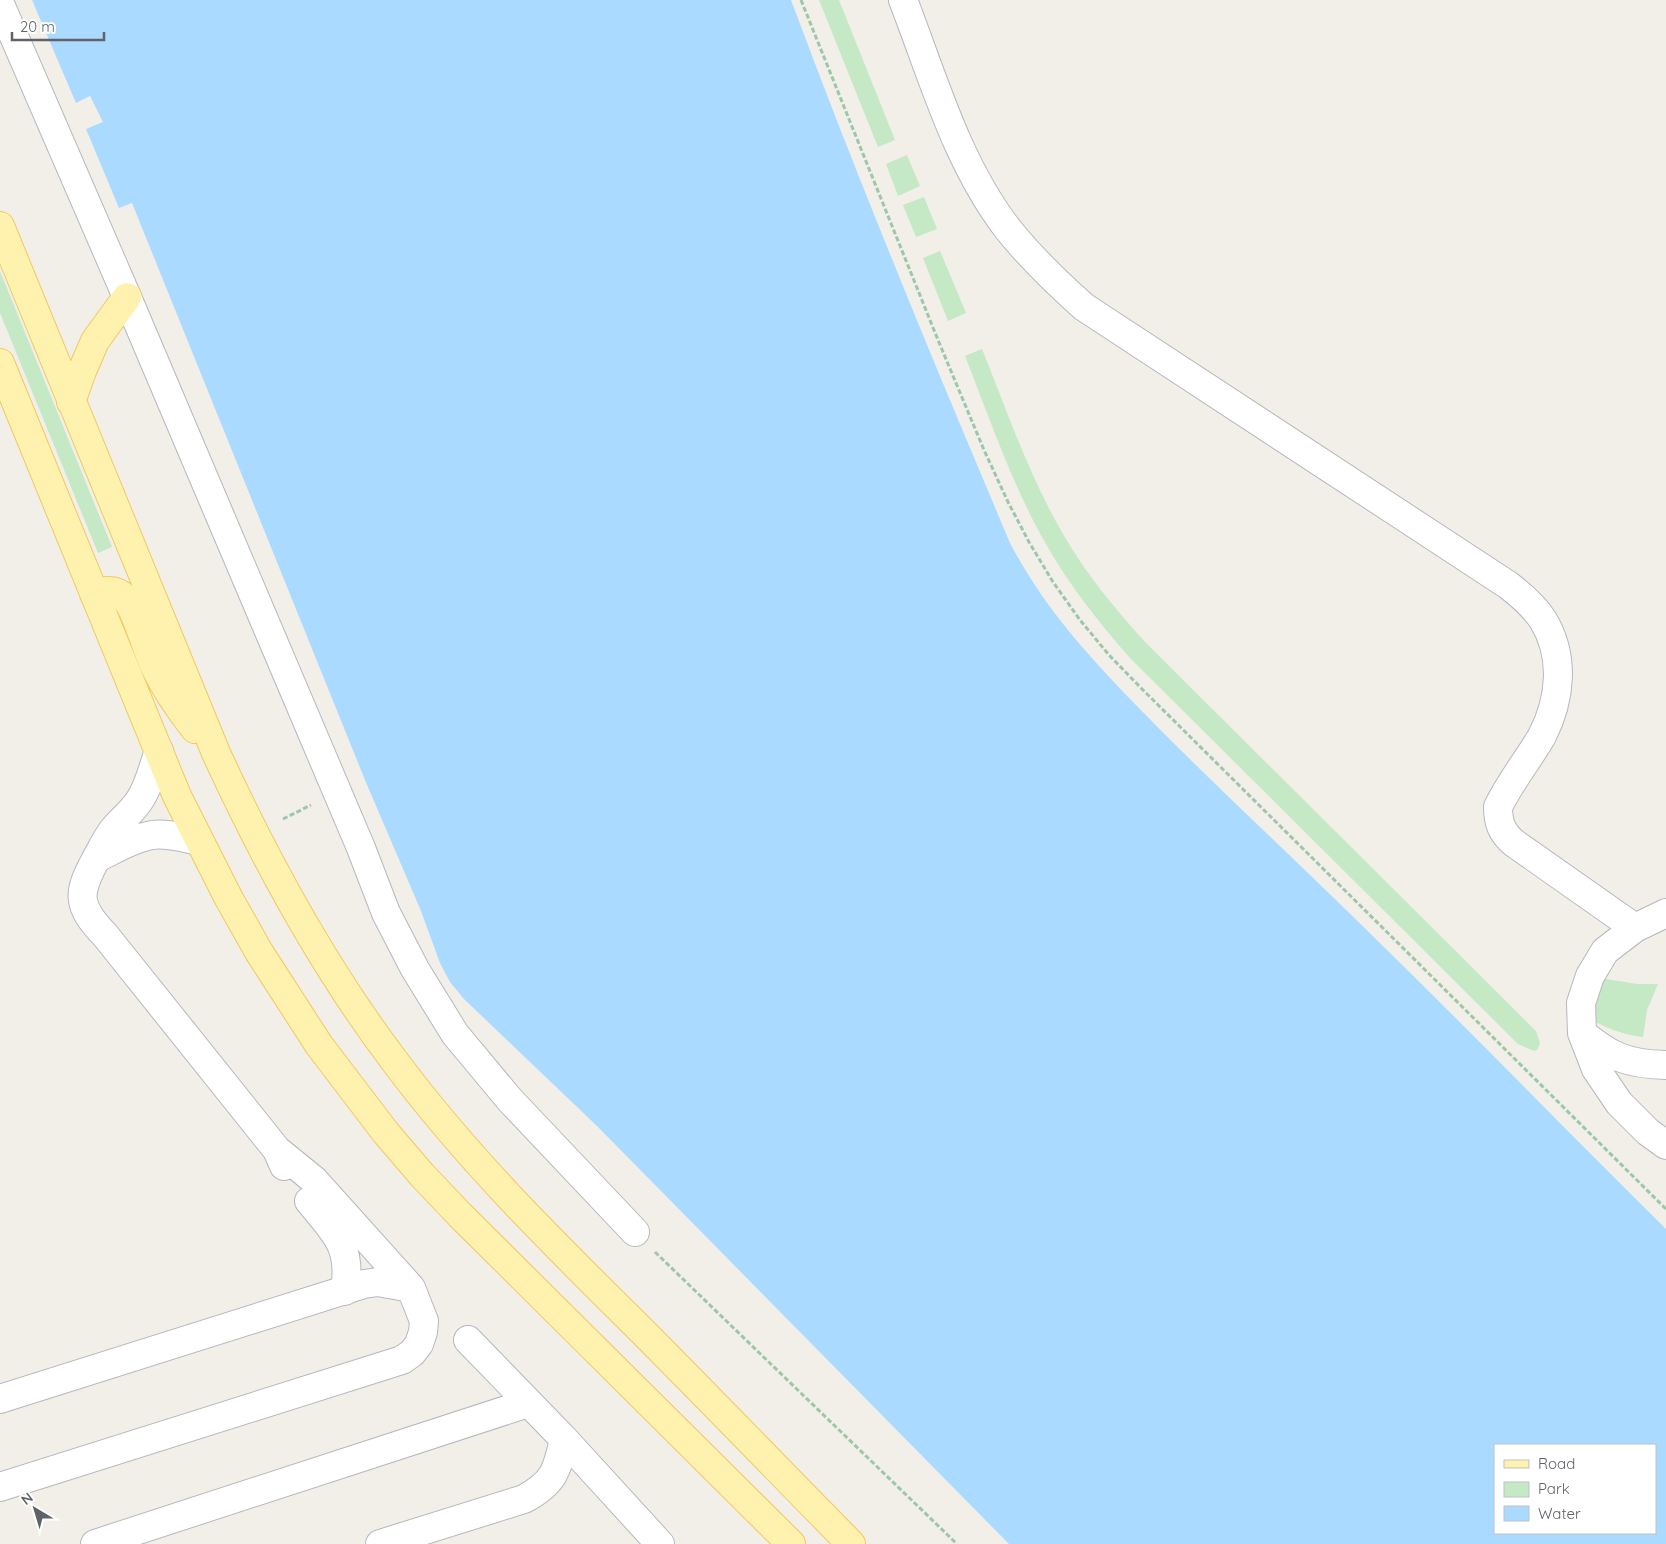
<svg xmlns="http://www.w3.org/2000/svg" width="1666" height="1544" font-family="Quicksand,sans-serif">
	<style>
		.green { fill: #c5e8c5 }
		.water { fill: #aadaff; fill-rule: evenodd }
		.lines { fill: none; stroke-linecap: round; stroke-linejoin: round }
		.minor-casing { stroke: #b5b8bc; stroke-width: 30 }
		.major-casing { stroke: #f2c960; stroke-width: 30 }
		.path { stroke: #9cc7a9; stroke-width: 3; stroke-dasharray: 5 2.5; stroke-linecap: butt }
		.minor { stroke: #fff; stroke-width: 28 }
		.major { stroke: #fff2af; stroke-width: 28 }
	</style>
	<rect width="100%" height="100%" fill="#f1efe8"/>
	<path class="green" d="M819,0H839L895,140L878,147Z
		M907,155L920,186L898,196L886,164Z
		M924,197L937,229L916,237L903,205Z
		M940,251L966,313L948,321L923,258Z
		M0,271L112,547L98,553L0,313Z
		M982,349C1007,411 1029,476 1063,534C1086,574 1115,609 1146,643L1536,1031L1540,1043L1537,1050L1534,1051L1518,1044L1129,657C1098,621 1069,585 1046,544C1012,485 990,419 965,356Z
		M1594,977L1637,984H1658L1647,1010L1643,1037C1620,1034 1602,1027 1583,1014Z"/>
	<path class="water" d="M32,0H791C859,183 934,363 1010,543C1043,606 1084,651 1132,701C1190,761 1251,818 1310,875C1431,991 1547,1111 1666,1229V1544H1009L596,1125L464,999L450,982L440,963L421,911L365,780L132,203L119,208L86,129L103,122L90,96L76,103ZM1495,1445H1655V1533H1495Z"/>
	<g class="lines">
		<defs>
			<path id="minor" d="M903,0C933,77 956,161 1007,228C1030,257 1056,282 1084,307L1508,585C1521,595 1534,606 1543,620C1565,656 1561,699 1542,736C1528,760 1510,782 1498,807C1498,823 1502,833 1514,843L1635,928
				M0,4L127,297L361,848L386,913L415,969L455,1034L510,1100L635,1232
				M159,751C153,767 149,787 139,801C132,812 121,820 113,830C107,838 102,848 97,857C78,892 75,904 105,935L277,1150L284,1166
				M97,858C114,850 133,838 152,835C167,833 184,838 199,841
				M1666,913L1635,928L1605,951L1590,976L1581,1003L1582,1033L1596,1069L1619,1103L1648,1132L1666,1145
				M1582,1033C1611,1057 1627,1064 1666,1065
				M309,1201C336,1234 352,1246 345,1291
				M468,1340L564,1439L660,1544
				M0,1399L364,1284L378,1282L411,1288
				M0,1487L402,1360L412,1353L419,1344L423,1332L424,1321L411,1288L314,1180L277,1150
				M95,1544L528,1403
				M380,1544L524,1499C554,1483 557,1471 564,1439"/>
			<path id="major" d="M0,226L216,753C266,862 323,967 396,1063C467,1158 551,1241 635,1324C708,1397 779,1471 851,1544
				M0,363L177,796L228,897L259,952L319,1045L386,1133L422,1175L460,1215L791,1544
				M71,402L82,371L95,341L127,297
				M94,594C105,590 117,589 126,599C136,610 147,651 155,667C166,690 180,710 195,729"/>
		</defs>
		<use href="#minor" class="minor-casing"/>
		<use href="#major" class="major-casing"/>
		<path class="path" d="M801,0L938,340L984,450L1008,502L1029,542L1053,582L1080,620L1109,655L1141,688L1666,1209
			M283,819L311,805
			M655,1252L957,1544"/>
		<use href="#minor" class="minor"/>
		<use href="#major" class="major"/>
	</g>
	<rect x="1494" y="1444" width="162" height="90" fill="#ffffff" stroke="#bfc1c3"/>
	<rect x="1504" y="1460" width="25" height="8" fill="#fff2af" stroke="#bfc1c3"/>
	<text x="1538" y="1469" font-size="15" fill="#5f6368">Road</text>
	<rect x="1504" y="1482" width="25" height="15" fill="#c5e8c5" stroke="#bfc1c3"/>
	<text x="1538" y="1494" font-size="15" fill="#5f6368">Park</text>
	<rect x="1504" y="1506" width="25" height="15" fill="#aadaff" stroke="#bfc1c3"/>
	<text x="1538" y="1519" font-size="15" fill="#5f6368">Water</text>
	<g transform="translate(35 1509) rotate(322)" stroke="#ffffff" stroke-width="4" paint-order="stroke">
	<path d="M0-4L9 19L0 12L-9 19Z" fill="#5f6368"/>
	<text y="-8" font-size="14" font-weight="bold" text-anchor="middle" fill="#5f6368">N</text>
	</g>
	<path d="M12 32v8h92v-8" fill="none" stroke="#5f6368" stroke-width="2.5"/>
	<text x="20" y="32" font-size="15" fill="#5f6368" stroke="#ffffff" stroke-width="4" paint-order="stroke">20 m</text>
</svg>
